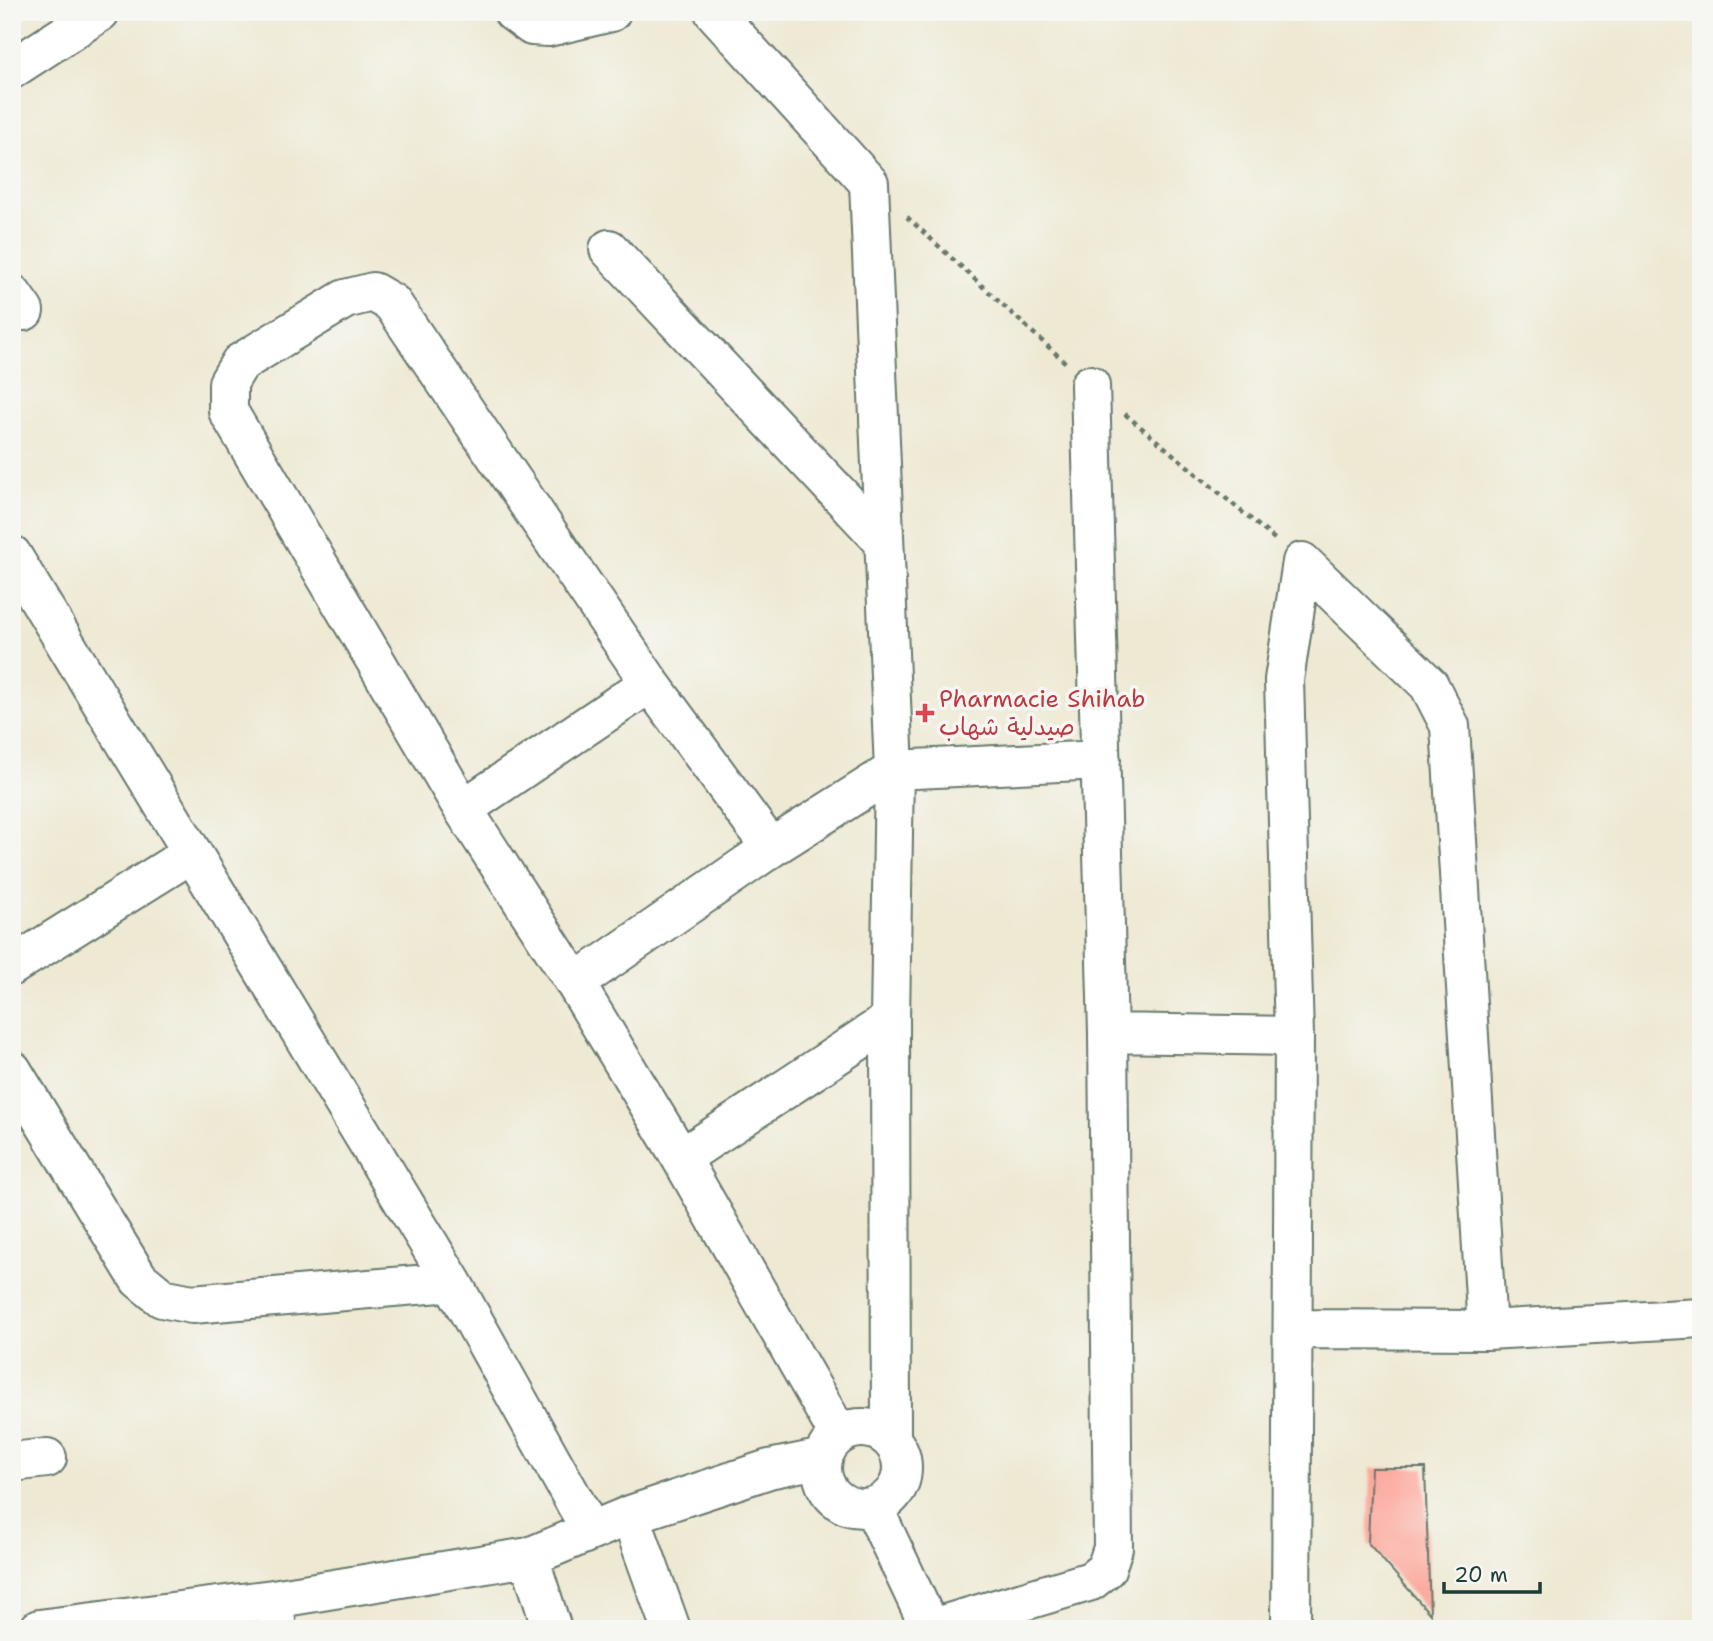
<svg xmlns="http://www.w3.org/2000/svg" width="1713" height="1641" font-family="'Shantell Sans','Playpen Sans Arabic',sans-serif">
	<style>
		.building { fill: #fda79c }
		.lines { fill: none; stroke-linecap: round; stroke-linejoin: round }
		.minor-casing { stroke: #67796c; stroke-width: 42 }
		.path { stroke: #67796c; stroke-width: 4.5; stroke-dasharray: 5 5; stroke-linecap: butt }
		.minor { stroke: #fff; stroke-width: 38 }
		.health-dot { fill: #e0444e; stroke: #f6f6f2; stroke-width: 2.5 }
		.labels { text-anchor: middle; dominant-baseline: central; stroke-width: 7; stroke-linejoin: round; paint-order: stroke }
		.health-label { font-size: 24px; fill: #be3a42; stroke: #f6f6f2; text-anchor: start }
	</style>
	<rect width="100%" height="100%" fill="#f6f6f2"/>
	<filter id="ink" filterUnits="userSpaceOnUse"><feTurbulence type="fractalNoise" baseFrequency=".0143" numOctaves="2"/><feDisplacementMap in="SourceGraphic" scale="14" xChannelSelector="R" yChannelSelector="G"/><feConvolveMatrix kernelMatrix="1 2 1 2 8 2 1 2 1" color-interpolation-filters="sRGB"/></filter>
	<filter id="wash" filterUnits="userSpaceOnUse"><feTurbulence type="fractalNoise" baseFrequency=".00686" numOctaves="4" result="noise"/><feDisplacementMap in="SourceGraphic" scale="28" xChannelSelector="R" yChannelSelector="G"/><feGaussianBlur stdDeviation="1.57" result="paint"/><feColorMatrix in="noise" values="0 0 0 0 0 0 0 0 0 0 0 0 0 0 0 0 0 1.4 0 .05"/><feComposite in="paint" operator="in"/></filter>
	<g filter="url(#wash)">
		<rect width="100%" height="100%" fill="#eee9d3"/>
		<g id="blocks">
			<path class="building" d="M1371,1468H1425L1430,1614L1368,1543Z"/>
		</g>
	</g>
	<g filter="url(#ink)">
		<use href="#blocks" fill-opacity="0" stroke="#67796c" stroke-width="2"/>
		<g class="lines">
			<defs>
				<path id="minor" d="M513,12L532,26L548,27L611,12
					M714,12L869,183L894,770L890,1020L891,1439
					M12,69L100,12
					M609,249L883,541
					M12,294L24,311
					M12,555L452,1282L591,1531
					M1302,562L1429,685L1450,726L1487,1330
					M463,809L650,683
					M771,848L650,683L392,303L373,292L345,299L240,363L228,383V411L463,809L575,983L681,1158L839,1435
					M12,966L192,853
					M575,983L771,848L894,770L1101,760
					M1108,1033L1294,1036
					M12,1070L139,1279L162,1298L192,1304L452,1282
					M681,1158L890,1020
					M1293,1329L1487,1330L1701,1318
					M822 1468a40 40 0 1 1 80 0a40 40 0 1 1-80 0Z
					M12,1462L47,1458
					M873,1507L930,1628
					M630,1515L671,1629
					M529,1557L552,1629
					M39,1629L273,1599
					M277,1629L273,1599L529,1557L630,1515L769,1469L823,1458
					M929,1629L1091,1581L1106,1569L1113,1548L1108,1033L1090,385
					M1291,1629L1294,1036L1284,680L1302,562"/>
			</defs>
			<use href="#minor" class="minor-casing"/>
			<path class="path" d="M907,217L1066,363
				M1125,414L1277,541"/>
			<use href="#minor" class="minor"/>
		</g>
	</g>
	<path class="health-dot" d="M921.5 702.5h7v7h7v7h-7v7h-7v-7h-7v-7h7z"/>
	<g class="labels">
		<g class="health-label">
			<text x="939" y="699">Pharmacie Shihab<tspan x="939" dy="28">صيدلية شهاب</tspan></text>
		</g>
	</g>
	<rect width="1713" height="1641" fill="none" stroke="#f6f6f2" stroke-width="42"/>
	<path d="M1444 1582v10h96v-10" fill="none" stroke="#1f3d34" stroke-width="3.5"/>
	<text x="1454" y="1582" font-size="21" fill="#1f3d34" stroke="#f6f6f2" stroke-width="5" paint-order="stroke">20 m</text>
</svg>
